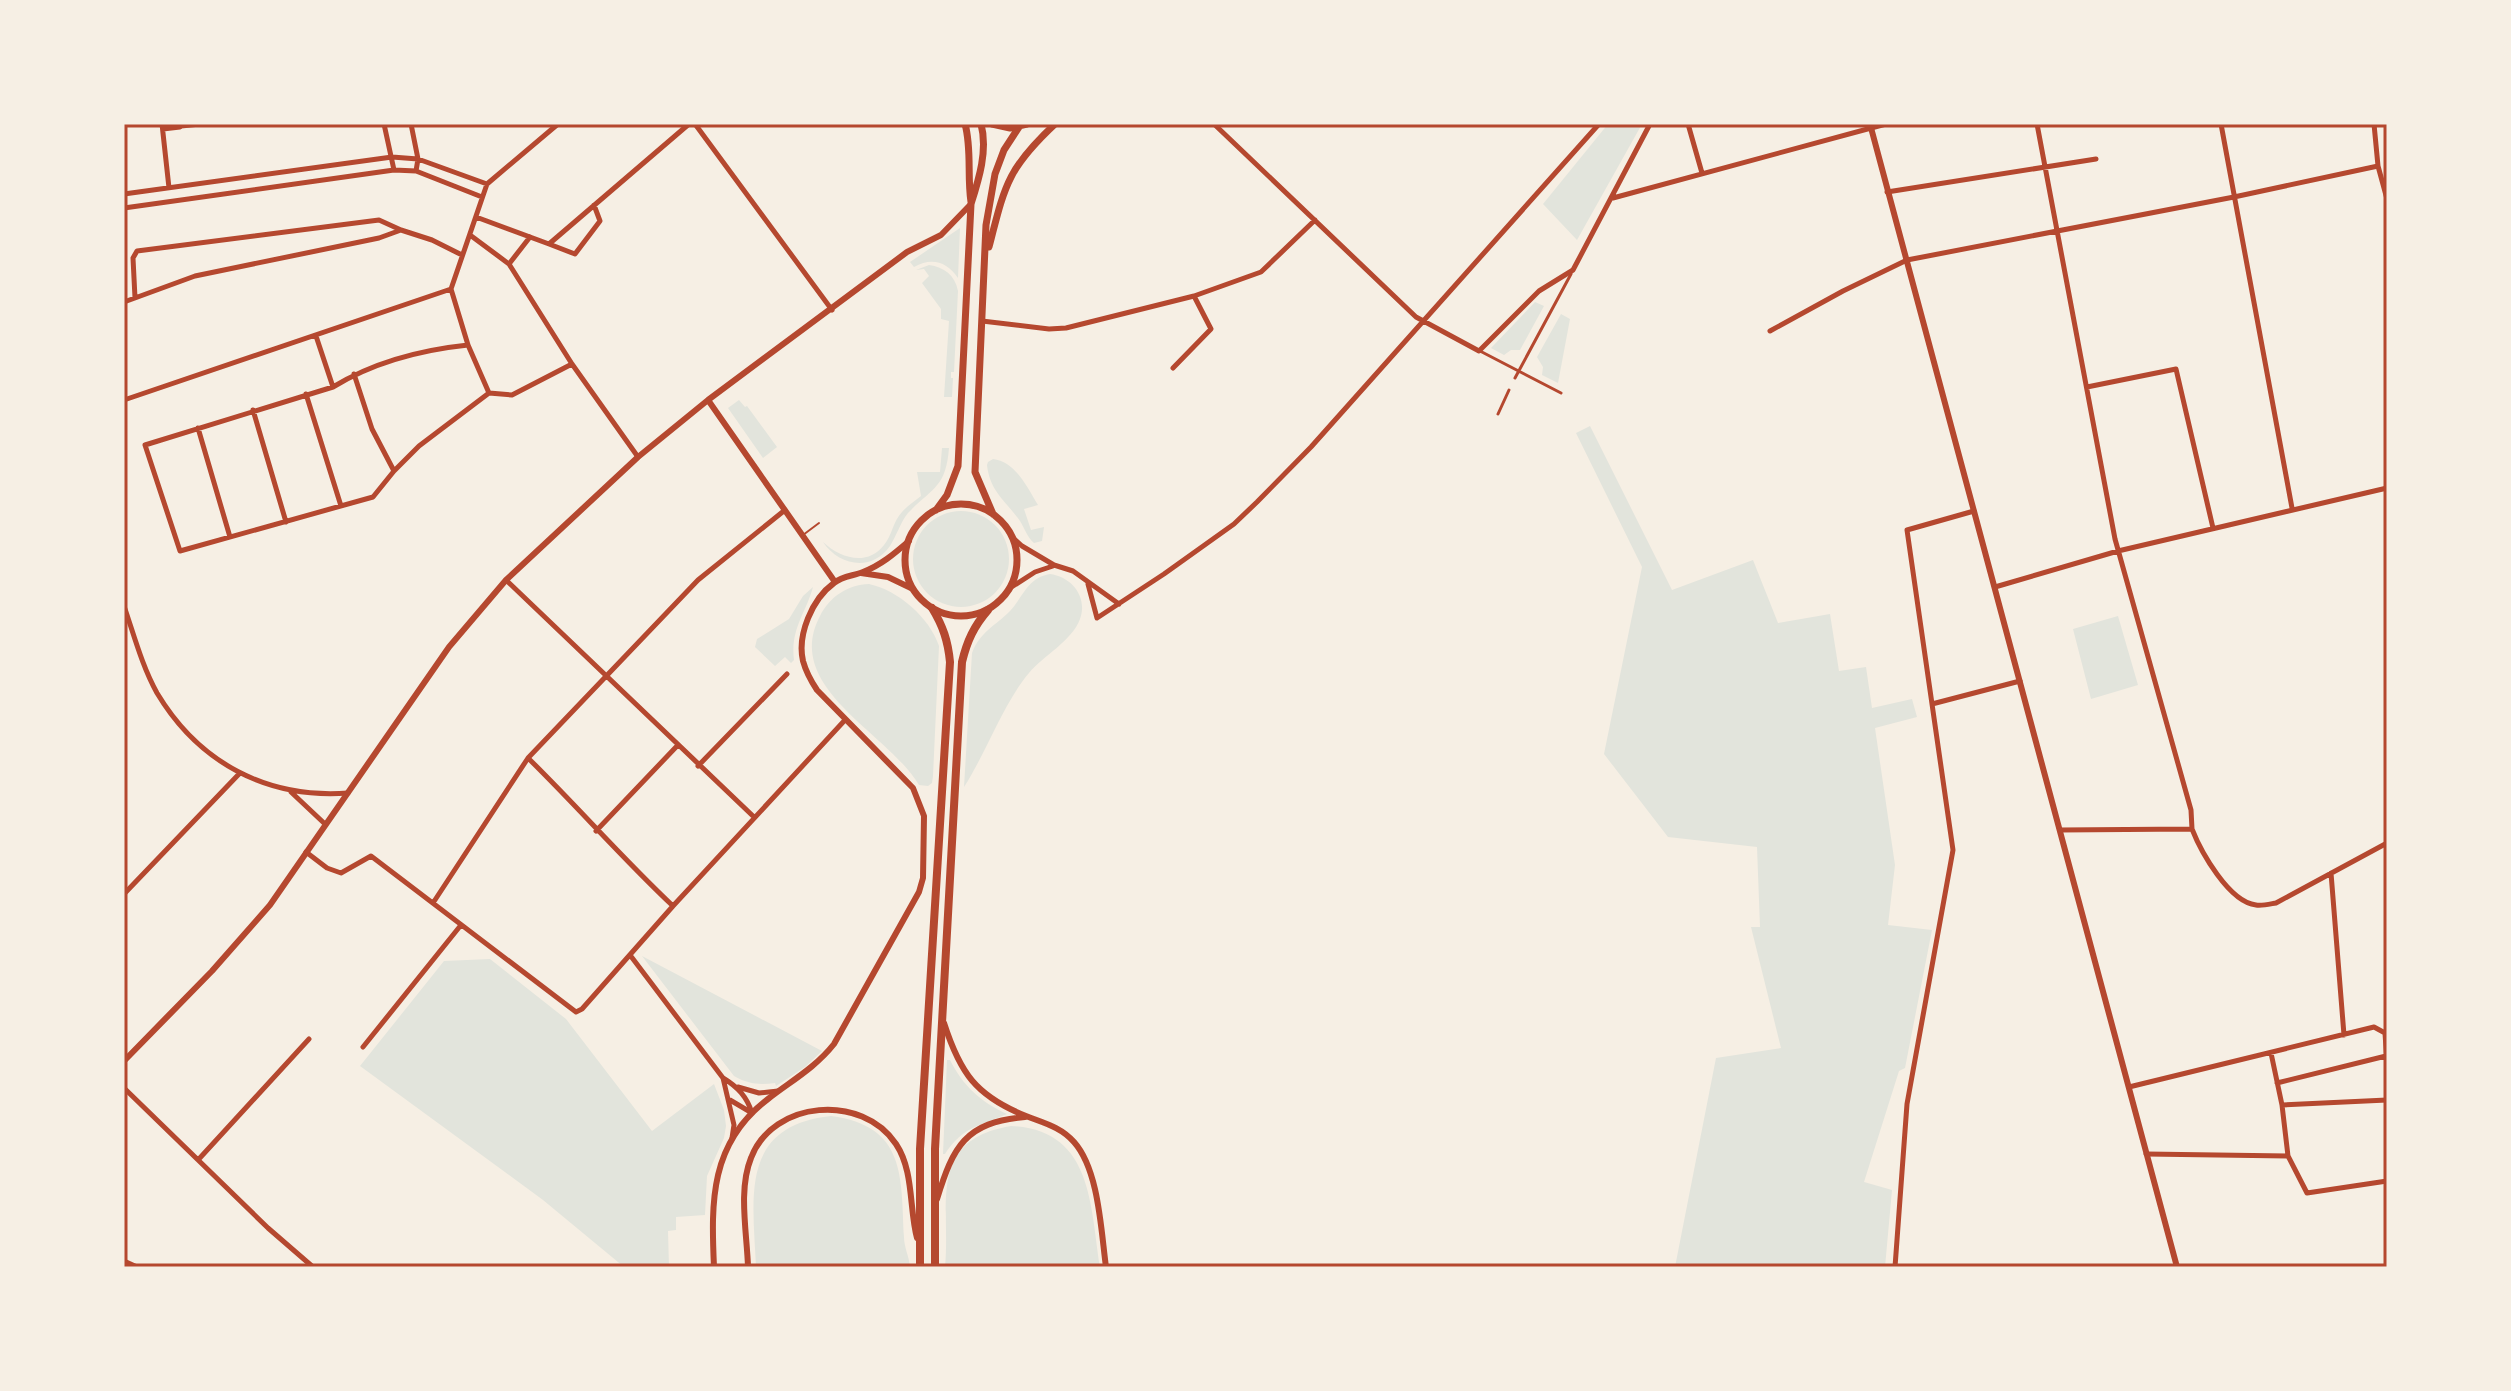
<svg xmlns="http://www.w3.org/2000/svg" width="2511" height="1391" font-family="Poppins,sans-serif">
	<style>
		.green { fill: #e2e4dc }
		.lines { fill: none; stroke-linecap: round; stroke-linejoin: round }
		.service { stroke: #b5482f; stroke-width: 2 }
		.pedestrian { stroke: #b5482f; stroke-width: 3 }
		.minor { stroke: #b5482f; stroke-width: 5 }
		.tertiary { stroke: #b5482f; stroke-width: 6 }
		.secondary { stroke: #b5482f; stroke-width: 6 }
		.primary { stroke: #b5482f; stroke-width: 7 }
		.trunk { stroke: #b5482f; stroke-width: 8 }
		.neatline { fill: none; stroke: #b5482f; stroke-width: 3 }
	</style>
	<rect width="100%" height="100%" fill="#f6efe4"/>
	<path class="green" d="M1608,124H1642L1577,240L1543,204Z
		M960,228L958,278C947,262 932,257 914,267L910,262Z
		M929,265C944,267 955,275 958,291L954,372H951V378H953L952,397H944L949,321L941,319V309L922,283L929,276L924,269L916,270Z
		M1535,302L1544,306L1520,350H1511L1504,355L1491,348Z
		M1561,314L1570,319L1558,383L1542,375L1543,367L1537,357Z
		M739,400L745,407L747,406L777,447L763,458L728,408Z
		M1590,426L1672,590L1753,560L1778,623L1830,614L1839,671L1866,667L1872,708L1912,699L1917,717L1875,728L1895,865L1888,925L1932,930L1905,1068L1899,1071L1864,1182L1892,1190L1885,1267H1675L1716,1058L1781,1048L1751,927H1760L1757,847L1668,837L1604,754L1642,567L1576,433Z
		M942,448H949C946,488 932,488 908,513C900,523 897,535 890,546C872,572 839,566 823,542C840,558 867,567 884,545C892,536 893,521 902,512C907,506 915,501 921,496L917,472H940Z
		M993,459C1016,462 1027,487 1038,505L1024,509L1031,530L1044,527L1042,541L1034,543C1027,537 1025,529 1020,521C1006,501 990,492 987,465L988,462Z
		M913 559a48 48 0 1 1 96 0a48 48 0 1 1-96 0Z
		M1050,574C1072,577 1088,597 1080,619C1072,641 1043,656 1029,673C1004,702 986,753 964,787L972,653C980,632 995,626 1010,611C1024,596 1027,578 1050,574Z
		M869,584C898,590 930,618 939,646L933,776L932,783L928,786L919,785C888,732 782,688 820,616C830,596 848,585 869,584Z
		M813,587C806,613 790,629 794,660L791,663L785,657L775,666L755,647L757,639L789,619L803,596Z
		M2118,616L2138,685L2091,699L2073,629Z
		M642,956L822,1051L805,1067L776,1086L775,1083C759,1085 748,1084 734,1076Z
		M490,959L566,1019L652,1131L714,1084L724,1110L726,1126L724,1138L707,1176L705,1215L676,1217V1230L668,1231L669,1267H624L543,1200L360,1066L444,961Z
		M947,1060H950C963,1086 981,1102 1007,1114C980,1126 963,1126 945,1154H943Z
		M831,1116C906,1126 901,1176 904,1237C904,1247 909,1256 910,1267H756C753,1197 739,1126 831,1116Z
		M1011,1126C1093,1130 1090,1205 1100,1267H945C951,1205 926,1140 1011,1126Z"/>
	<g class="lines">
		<path class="service" d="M803,535L819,523"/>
		<path class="pedestrian" d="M1480,351L1561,393
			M1515,378L1571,274
			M1498,414L1509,390"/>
		<path class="minor" d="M162,124L169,188
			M384,124L394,170
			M411,124L418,159L416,171
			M695,124L832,310
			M1214,124L1416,317L1479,351L1539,291L1573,270L1650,124
			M1688,124L1702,173
			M2037,124L2115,539L2191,810L2192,829
			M2221,124L2292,508
			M2374,124L2378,166L2387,199
			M181,126L200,124
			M163,129L180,127V124
			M1887,192L2096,159
			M124,194L392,157L418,159L487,184
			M1613,198L1886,124
			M124,208L394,170L416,171L482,197
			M476,217L549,244L689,124
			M470,235L509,264L572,364L638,457
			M549,244L575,254L600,221L594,205
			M509,264L530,237
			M451,289L487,184L558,124
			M451,289L468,345L489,393
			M135,298L133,258L137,251L379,220L401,230
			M124,302L195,276L379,238L401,230L432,240L462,255
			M982,321L1049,329L1066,328L1194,296L1261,272L1315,220
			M1770,331L1843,291L1907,260L2234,197L2378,166
			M316,336L333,387
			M468,345C420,350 374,362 333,387L145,445L180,551L373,497L394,471L419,446L489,393L512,395L572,364
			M1173,368L1211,329L1194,296
			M354,374L372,429L394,471
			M2087,387L2176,369L2213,528
			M306,394L341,506
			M124,400L451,289
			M253,410L286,522
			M198,428L230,537
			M1012,537L1022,546L1054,565L1073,571L1119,604
			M506,580L754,817
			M1088,584L1097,618L1164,574L1234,524L1257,502L1311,447L1599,124
			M1995,587L2118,551L2387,488
			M1010,588L1035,572L1053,566
			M124,606C134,635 142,666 157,693C199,763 267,799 348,793
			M1932,704L2020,681
			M528,758C577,806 622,858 673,906
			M698,766L787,674
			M291,792L325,824
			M2060,830L2192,829C2201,852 2229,902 2256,905C2262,906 2270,904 2276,903L2387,843
			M596,831L677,746
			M306,852L327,868L341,873L371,856L576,1012L582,1009L673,906L845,720
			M2331,873L2344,1035
			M124,894L239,774
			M433,903L528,758L698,580L785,510
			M630,955L723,1078L734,1125L732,1138
			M363,1047L461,925
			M2271,1053L2282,1105L2288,1156
			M723,1078C738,1087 747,1097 752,1113
			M2277,1083L2386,1056
			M738,1087L759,1093L778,1091
			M2129,1087L2374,1027L2385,1033L2387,1063
			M124,1088L268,1228L313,1267
			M730,1100L752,1113
			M2282,1105L2387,1100
			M2146,1154L2288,1156L2307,1193L2387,1181
			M198,1160L309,1039
			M124,1261L137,1267
			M1895,1267L1907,1104L1953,850L1907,530L1974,511"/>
		<path class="tertiary" d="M708,400L835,582
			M861,573L888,577L913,589
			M124,1061L212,971L270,905L449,647L506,580L638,457L708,400L907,252L941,235L971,204
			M714,1267C711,1201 710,1143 768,1099C791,1081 815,1068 834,1044L919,892L923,878L924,816L913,788L817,690C811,681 806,672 803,661C797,635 812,599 834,583C842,576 853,576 863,572C881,565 894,554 909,541"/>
		<path class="secondary" d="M1870,124L2177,1267
			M944,1023C960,1073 976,1096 1026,1116C1044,1123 1061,1127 1074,1142C1099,1170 1101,1231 1106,1267
			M937,1199C953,1147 965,1122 1025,1117
			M748,1267C747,1233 738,1190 751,1158C773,1100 862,1093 896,1144C914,1171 909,1208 917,1238"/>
		<path class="primary" d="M965,124C972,149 967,176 971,202
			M992,124L1010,128L1027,124
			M989,247C1005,185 1007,169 1055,124
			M905 560a56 56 0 1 1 112 0a56 56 0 1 1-112 0Z
			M936,510L947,495L958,466L971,204C979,179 988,150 981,124
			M993,514L975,472L986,225L995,174L1004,150L1019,127"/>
		<path class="trunk" d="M920,1267V1149L950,662C948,641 943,626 932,608
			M935,1267V1149L962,662C967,641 974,626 988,610"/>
	</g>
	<rect width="2511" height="1391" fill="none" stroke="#f6efe4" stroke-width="252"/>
	<rect x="126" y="126" width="2259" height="1139" class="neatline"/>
</svg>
